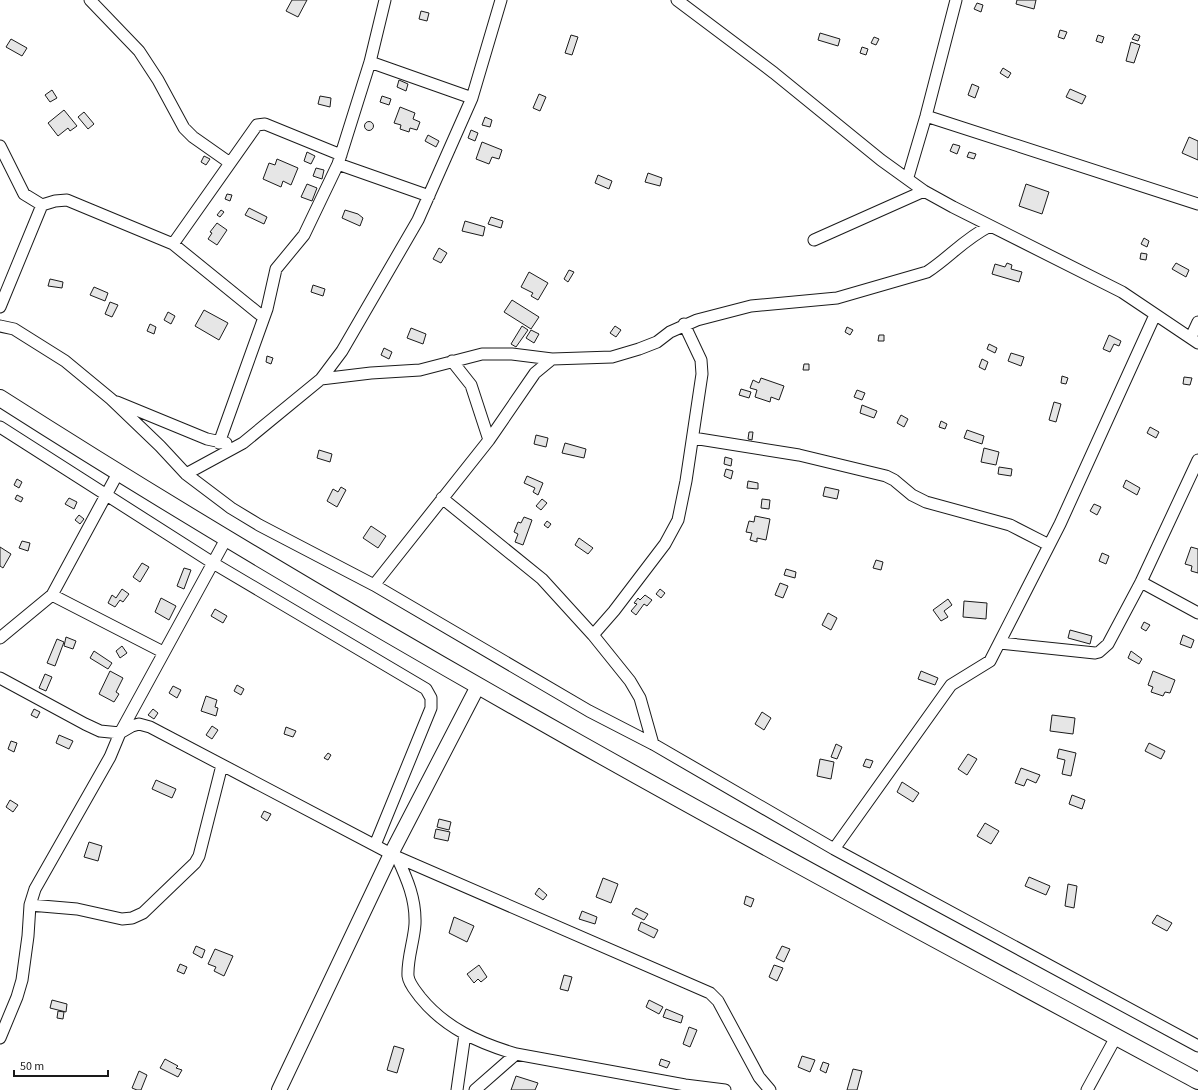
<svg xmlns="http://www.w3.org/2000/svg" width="1198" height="1090" font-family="'Source Sans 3',sans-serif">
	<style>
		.building { fill: #e6e6e6; stroke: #1a1a1a }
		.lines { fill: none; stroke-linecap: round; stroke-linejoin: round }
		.minor-casing { stroke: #1a1a1a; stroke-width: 13 }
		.tertiary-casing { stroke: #1a1a1a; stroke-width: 16 }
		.secondary-casing { stroke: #1a1a1a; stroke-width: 18 }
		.minor { stroke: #fff; stroke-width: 11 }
		.tertiary { stroke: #fff; stroke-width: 14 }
		.secondary { stroke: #fff; stroke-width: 16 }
	</style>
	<rect width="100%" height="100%" fill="#fff"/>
	<path class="building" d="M292,0H307L298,17L286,11Z
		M1017,0H1036L1034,9L1016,4Z
		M977,3L983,5L981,12L974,9Z
		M421,11L429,13L427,21L419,19Z
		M1060,30L1067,32L1064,39L1058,37Z
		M820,33L840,39L838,46L818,40Z
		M1135,34L1140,36L1138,41L1132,39Z
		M571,35L578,37L572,55L565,53Z
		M1098,35L1104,37L1102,43L1096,41Z
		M874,37L879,39L876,45L871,43Z
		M11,39L27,48L22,56L6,47Z
		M1131,42L1140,45L1134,63L1126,61Z
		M862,47L868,49L866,55L860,53Z
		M1003,68L1011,73L1008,78L1000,73Z
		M399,80L408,84L406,91L397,87Z
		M972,84L979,87L975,98L968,95Z
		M1070,89L1086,96L1082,104L1066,97Z
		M52,90L57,98L50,102L45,95Z
		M539,94L546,97L540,111L533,108Z
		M320,96L331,98L330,107L318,104Z
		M382,96L391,99L389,105L380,102Z
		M400,107L415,113L413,119L420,122L417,130L410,128L409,132L400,129L401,125L394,123Z
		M64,110L77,126L70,131L68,128L58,136L48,123Z
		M84,112L94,124L88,129L78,117Z
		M485,117L492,120L490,127L482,125Z
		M364.5 126a4.5 4.5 0 1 1 9 0a4.5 4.5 0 1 1-9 0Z
		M471,130L478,133L475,141L468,138Z
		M428,135L439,141L436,147L425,141Z
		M1189,137L1198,141V160L1182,153Z
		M482,142L502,150L499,159L492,157L489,164L476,159Z
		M953,144L960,146L957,154L950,151Z
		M307,152L315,156L311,164L304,161Z
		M969,152L976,154L974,159L967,157Z
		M204,156L210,159L206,165L201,162Z
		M277,159L298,168L291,185L283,181L281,187L263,179L269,163L275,165Z
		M316,168L324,170L322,179L313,176Z
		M648,173L662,178L660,186L645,182Z
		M598,175L612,181L609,189L595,183Z
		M307,184L317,188L312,201L301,197Z
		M1026,184L1049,192L1042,214L1019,206Z
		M227,194L232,195L230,201L225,199Z
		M249,208L267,217L264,224L245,215Z
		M221,210L224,212L220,217L217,215Z
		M345,210L358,214L363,218L360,226L342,218Z
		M491,217L503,221L501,228L488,224Z
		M465,221L485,227L483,236L462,231Z
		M217,223L227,230L217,245L208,239L212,233L210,232Z
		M1144,238L1149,241L1147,247L1141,244Z
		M439,248L447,253L441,263L433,259Z
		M1141,253L1147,254L1146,260L1140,259Z
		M1007,263L1012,265L1011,269L1022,272L1019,282L992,274L995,264L1005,267Z
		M1176,263L1189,270L1186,277L1172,269Z
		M569,270L574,272L568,282L564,279Z
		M529,272L548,283L538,300L531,296L533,293L521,287Z
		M50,279L63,282L62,288L48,286Z
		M313,285L325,289L323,296L311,292Z
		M94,287L108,293L105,301L90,295Z
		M512,300L539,317L531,329L504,312Z
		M110,302L118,305L112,317L105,314Z
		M204,310L228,323L219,340L195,326Z
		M168,312L175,316L171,324L164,320Z
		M150,324L156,327L154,334L147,331Z
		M522,326L528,330L516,347L511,344Z
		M615,326L621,330L616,337L610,333Z
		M847,327L853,330L850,335L845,332Z
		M411,328L426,334L423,344L407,338Z
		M531,330L539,334L534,343L526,338Z
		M879,335H884V341H878Z
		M1109,335L1121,341L1119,346L1114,344L1110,352L1103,349Z
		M989,344L997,348L995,353L987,349Z
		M384,348L392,352L389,359L381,355Z
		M1011,353L1024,357L1021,366L1008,361Z
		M267,356L273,358L271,364L266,362Z
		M982,359L988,362L985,370L979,367Z
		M804,364H809V370H803Z
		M1062,376L1068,378L1066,384L1061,383Z
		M1184,377L1192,378L1190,385L1183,384Z
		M761,378L784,386L779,400L771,397L770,402L755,397L757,390L750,388L753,380L759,383Z
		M741,389L751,392L749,398L739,395Z
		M857,390L865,393L862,400L854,397Z
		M1054,402L1061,404L1056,422L1049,420Z
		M862,405L877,411L874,418L860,413Z
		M901,415L908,419L904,427L897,423Z
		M941,421L947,424L945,429L939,427Z
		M1150,427L1159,432L1156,438L1147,433Z
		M967,430L984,436L982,444L964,438Z
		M749,432H753L752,440L748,439Z
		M536,435L548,438L546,447L534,444Z
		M565,443L586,449L584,458L562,453Z
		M984,448L999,452L996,465L981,462Z
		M319,450L332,454L330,462L317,458Z
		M725,457L732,459L731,466L724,464Z
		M999,467L1012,469L1011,476L998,474Z
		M726,469L733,471L731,479L724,476Z
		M527,476L543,483L538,495L533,492L535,488L524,483Z
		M17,479L22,482L19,488L14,485Z
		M1126,480L1140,488L1137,495L1123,487Z
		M748,481L758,483V489L747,488Z
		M341,487L346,490L337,507L327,501L333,489L338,492Z
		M825,487L839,490L837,499L823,496Z
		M17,495L23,498L21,502L15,499Z
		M69,498L77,502L74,509L65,504Z
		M542,499L547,503L541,510L536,506Z
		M762,499L770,500L769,509L761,508Z
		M1094,504L1101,507L1097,515L1090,511Z
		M79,515L84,519L80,524L75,520Z
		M755,516L770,519L766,540L757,538V542L750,540L752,533L746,532L749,521L754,522Z
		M524,517L532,520L523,545L515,542L518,534L514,532L518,522L521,523Z
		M547,521L551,524L548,528L544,525Z
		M371,526L386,536L378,548L363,538Z
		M579,538L593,548L588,554L575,545Z
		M22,541L30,543L28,551L19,548Z
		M0,547L11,554L3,568L0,566Z
		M1191,547L1198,549V573L1191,571L1192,566L1185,564Z
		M1102,553L1109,556L1106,564L1099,561Z
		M876,560L883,562L881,570L873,568Z
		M142,563L149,567L140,582L133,577Z
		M184,568L191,570L184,589L177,586Z
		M786,569L796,572L795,578L784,575Z
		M780,583L788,586L783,598L775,595Z
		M122,589L129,594L123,602L120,600L115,607L108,603L112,595L116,598Z
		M660,589L665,593L661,598L656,594Z
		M645,595L652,600L647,606L644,604L636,615L631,611L637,604L634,603L638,598L640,600Z
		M161,598L176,606L169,620L155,612Z
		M948,599L952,605L944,611L948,617L941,621L933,610Z
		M964,601L987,603L986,619L963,617Z
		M215,609L227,616L223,623L211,616Z
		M828,613L837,618L831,630L822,625Z
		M1144,622L1150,625L1146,631L1141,628Z
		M1070,630L1092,636L1090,644L1068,638Z
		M1183,635L1194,640L1191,648L1180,644Z
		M66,637L76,641L73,649L64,646Z
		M57,639L64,642L55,666L47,663Z
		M122,646L127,653L120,658L116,651Z
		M94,651L112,663L108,669L90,658Z
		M1131,651L1142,659L1139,664L1128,658Z
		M110,671L123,678L116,692L119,694L114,702L99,694Z
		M921,671L938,678L935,685L918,679Z
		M1153,671L1175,680L1170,693L1165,692L1163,696L1151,692L1153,687L1148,685Z
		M45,674L52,677L46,691L39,688Z
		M237,685L244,689L241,695L234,691Z
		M173,686L181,690L177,698L169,693Z
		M206,696L217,700L215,707L218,708L216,716L201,711Z
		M34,709L40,712L37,718L31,715Z
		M153,709L158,713L154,719L148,715Z
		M762,712L771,718L764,730L755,724Z
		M1052,715L1075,718L1073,734L1050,731Z
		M212,726L218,730L212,739L206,735Z
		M286,727L296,731L293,737L284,734Z
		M59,735L73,741L69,749L56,743Z
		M11,741L17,743L14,752L8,749Z
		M1149,743L1165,751L1161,759L1145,751Z
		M836,744L842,747L837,759L831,757Z
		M1059,749L1076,753L1071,776L1062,774L1065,760L1057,758Z
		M328,753L331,755L328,760L324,758Z
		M968,754L977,759L967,775L958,769Z
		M820,759L834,762L831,779L817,776Z
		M866,759L873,761L870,768L863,766Z
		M1021,768L1040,775L1036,783L1027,779L1024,786L1015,783Z
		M156,780L176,789L172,798L152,789Z
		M902,782L919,793L913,802L897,792Z
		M1072,795L1085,800L1082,809L1069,804Z
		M10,800L18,805L13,812L6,807Z
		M264,811L271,814L267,821L261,817Z
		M439,819L451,822L449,830L437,827Z
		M985,823L999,831L991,844L977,836Z
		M436,829L450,832L448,841L434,838Z
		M89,842L102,846L98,861L84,857Z
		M1029,877L1050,886L1046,895L1025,886Z
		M603,878L618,884L611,903L596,897Z
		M1068,884L1077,886L1074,908L1065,906Z
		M539,888L547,895L543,900L535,894Z
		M746,896L754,899L751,907L744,904Z
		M636,908L648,914L644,920L632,914Z
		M582,911L597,917L595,924L579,919Z
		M1157,915L1172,923L1167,931L1152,923Z
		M454,917L474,926L467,942L449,933Z
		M641,922L658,930L654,938L638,930Z
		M196,946L205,950L202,958L193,953Z
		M782,946L790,949L784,962L776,958Z
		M215,949L233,956L224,976L214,971L216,967L208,964Z
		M180,964L187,967L184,974L177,971Z
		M479,965L487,977L481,982L478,979L474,983L467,974Z
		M774,965L783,968L777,981L769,977Z
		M564,975L572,977L568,991L560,989Z
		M52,1000L67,1004L66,1012L50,1008Z
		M649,1000L663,1007L659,1014L646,1007Z
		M666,1009L683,1016L681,1023L663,1017Z
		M58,1011L64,1012L63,1019L57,1018Z
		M689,1027L697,1030L690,1047L683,1044Z
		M394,1046L404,1049L397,1073L387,1070Z
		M802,1056L815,1060L810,1072L798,1067Z
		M165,1059L178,1066L176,1068L182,1070L178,1077L160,1068Z
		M661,1059L670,1062L667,1068L659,1065Z
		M823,1062L829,1064L826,1073L820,1070Z
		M853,1069L862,1071L857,1090H847Z
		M139,1071L147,1075L141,1090H137L132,1088Z
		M516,1076L538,1083L535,1090H511Z"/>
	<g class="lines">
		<defs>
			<path id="minor" d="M90,0L139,51L158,80L184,128L193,137L230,163
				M677,0L774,73L881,160L924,191L953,207L1122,292L1198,343
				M370,62L472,98
				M926,116L1198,204
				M0,146L24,194L42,205
				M338,164L429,196
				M908,177L926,116L956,0
				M814,240L924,191
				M173,244L257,125L265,124L341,155
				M0,307L42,205L55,201L67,200L173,244L263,317
				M0,326L14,329L65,361L111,399L160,446L186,474L231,508L259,525L374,585L589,711L653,744L834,849L1198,1046
				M1191,337L1198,322
				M452,361L471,385L489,440
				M321,379L371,373L420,370L482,354H512L552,359
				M117,402L207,439L226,443
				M0,427L213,563L426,689L431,698V708L375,845
				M693,438L799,455L886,476L894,480L912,495L926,502L1010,525L1049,545
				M219,443L267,309L276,269L304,235L338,164L370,62L385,0
				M186,474L243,443L321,379L342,351L418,220L472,98L501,0
				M442,498L542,579L593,635L630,681L640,698L653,744
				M1141,582L1198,613
				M374,585L489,440L535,373L552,359L612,357L639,349L657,342L670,332L697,320L751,306L837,298L927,272C950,257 964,239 990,226
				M52,595L163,652
				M593,635L614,611L665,544L678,520L686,481L702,374L701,360L684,324
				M0,638L52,595L118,473
				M1000,643L1095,653L1099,652L1108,644L1141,582L1198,460
				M0,678L85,724L100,731L120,733L132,726L139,724L150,727L397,857L710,993L718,1001L759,1077L770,1090
				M834,849L951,685L990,661L1060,524L1155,315
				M397,857C407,879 416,899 415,924C414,941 407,959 408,976C409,984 415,990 420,997C445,1028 479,1043 516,1054
				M30,905L77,909L122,919L132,918L143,913L195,863L199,856L222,765
				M0,1038L17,997L22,980L28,936L30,905L35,889L110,757L120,733L226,539
				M457,1090L465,1034
				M475,1090L516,1054L685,1085L725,1090
				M1087,1090L1116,1037"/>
			<path id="tertiary" d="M279,1090L391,854L478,686"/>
			<path id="secondary" d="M0,398C388,646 793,863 1198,1081"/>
		</defs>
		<use href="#minor" class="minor-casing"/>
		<use href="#tertiary" class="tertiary-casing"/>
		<use href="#secondary" class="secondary-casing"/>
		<use href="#minor" class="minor"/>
		<use href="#tertiary" class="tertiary"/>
		<use href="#secondary" class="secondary"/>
	</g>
	<path d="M14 1070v6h94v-6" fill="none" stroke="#1a1a1a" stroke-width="2"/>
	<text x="20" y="1070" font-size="12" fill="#1a1a1a" stroke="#ffffff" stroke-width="3" paint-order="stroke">50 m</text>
</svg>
